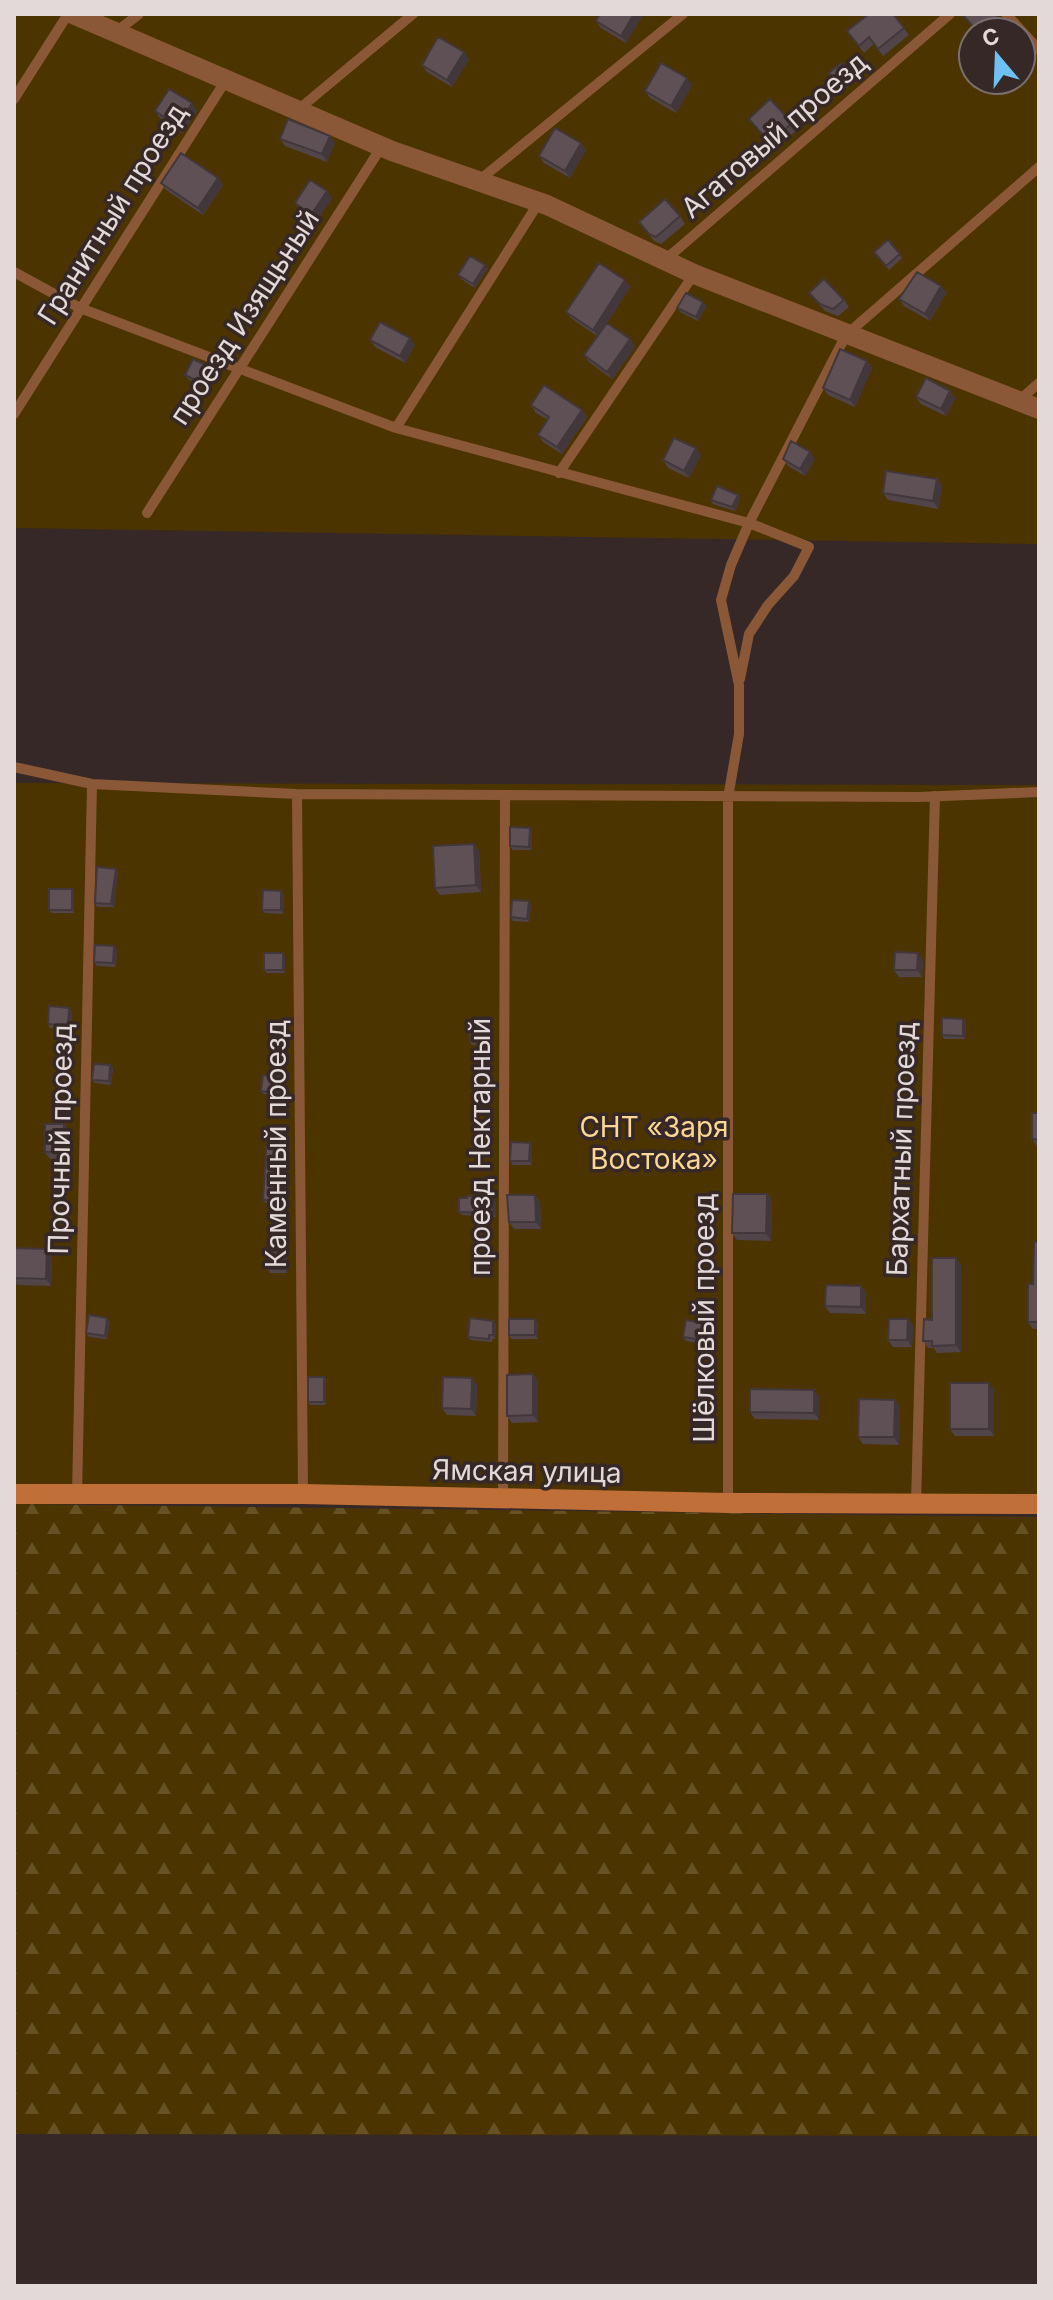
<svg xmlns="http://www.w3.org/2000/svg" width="1053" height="2300" font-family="Inter,sans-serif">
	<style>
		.green { fill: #4b3400; fill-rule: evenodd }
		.forest { fill: url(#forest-firs) }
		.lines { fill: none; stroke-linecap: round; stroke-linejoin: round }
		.lane { stroke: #8b5837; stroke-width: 10 }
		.street { stroke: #8b5837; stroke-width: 20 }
		.secondary { stroke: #bf6f37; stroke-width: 20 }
		.wall { fill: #52454a }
		.shaded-wall { fill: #42383c }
		.building { fill: #5f5056; stroke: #42383c; stroke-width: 2 }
		.labels { text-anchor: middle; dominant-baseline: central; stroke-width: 7; stroke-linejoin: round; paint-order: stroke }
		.street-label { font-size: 28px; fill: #e2d9d8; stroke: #362827 }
		.park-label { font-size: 28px; fill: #fad795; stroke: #362827 }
	</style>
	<defs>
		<pattern id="forest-firs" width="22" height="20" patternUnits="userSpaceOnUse" patternTransform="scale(2)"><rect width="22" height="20" fill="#4b3400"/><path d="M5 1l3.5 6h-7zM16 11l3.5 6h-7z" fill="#655124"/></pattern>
	</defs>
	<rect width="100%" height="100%" fill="#362827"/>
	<path class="green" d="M14,14H1039V544L14,528ZM973,32H1021V80H973Z
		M14,783L1039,785V1504L14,1494Z"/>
	<path class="forest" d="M14,1504L1039,1517V2136L14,2134Z"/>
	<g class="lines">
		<path class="lane" d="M1006,14L1039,50
			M116,32L139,14
			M14,99L68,14
			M299,109L413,14
			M477,182L683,14
			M665,260L950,14
			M14,272L80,308L396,428L749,523L809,547L794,576L768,605L749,634L740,679
			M1018,401L1039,383
			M14,414L226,80
			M396,428L539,202
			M559,473L694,274
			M147,513L382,146
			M14,767L92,784L297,794L919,797L1039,792
			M297,794L303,1494
			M77,1495L92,784
			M503,1498L505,795
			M728,1503V798L739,734V685L721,600L731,565L749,523L846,335L1039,167
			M916,1503L935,796"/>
		<path class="street" d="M73,14L392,151L547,205L694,274L1039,409"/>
		<path class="secondary" d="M14,1494H303L728,1503L1039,1504"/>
	</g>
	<path class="wall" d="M893,14L909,35L883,56L874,44L864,53L847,31Z
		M643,15L626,43L601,28L596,21Z
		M469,59L452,87L427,72L422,65Z
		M854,76L856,80L844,90L832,77Z
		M692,85L676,113L650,98L645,91Z
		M192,103L197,111L183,133L160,118L155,111Z
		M749,119L792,123L797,130L775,150Z
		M330,136L335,143L327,162L285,146L280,139Z
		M581,143L586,150L570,178L544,163L539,156Z
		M218,178L223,185L203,215L166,190L161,183Z
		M327,191L332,198L316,222L300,211L295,203Z
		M680,216L685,224L661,244L654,241L639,222Z
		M888,240L902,258L889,270L874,252Z
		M488,268L475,288L461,279L458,275Z
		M625,280L630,287L607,323L630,339L635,347L612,379L589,362L584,355L597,336L572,319L566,312Z
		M941,286L946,293L930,321L904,306L899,299Z
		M809,293L844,300L849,307L838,316L825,311Z
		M706,306L698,321L680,312L677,308Z
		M370,340L415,345L405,363L375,347Z
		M867,361L872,368L855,407L828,395L823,388Z
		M217,374L209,390L188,379L185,375Z
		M950,391L955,398L946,416L921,404L916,397Z
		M531,405L582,410L587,417L562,454L543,442L538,435L548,420L536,413Z
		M701,455L689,478L668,468L663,460Z
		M783,459H815L805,476L788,466Z
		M937,479L942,486L938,509L888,500L883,493Z
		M738,495L740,499L735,511L713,504L711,500Z
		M532,831V850H513L510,846Z
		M474,844L479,851L481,892L440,895L435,888Z
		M116,869L118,872L114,907H97L95,903Z
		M281,891L284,895L283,914L265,913L262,910Z
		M74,893V913H52L49,910Z
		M531,905L529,922L513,921L511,917Z
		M117,950L116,967L97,966L94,962Z
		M285,957V973H267L264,970Z
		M923,960L922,977H899L894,970Z
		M72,1011L71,1029L50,1028L48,1024Z
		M963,1019L966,1022L965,1039H944L942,1035Z
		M485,1025L488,1029V1044L472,1045L470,1041Z
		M110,1065L113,1068L111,1085L95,1083L92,1080Z
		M283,1081L281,1096L264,1094L261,1091Z
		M1039,1113V1147H1037L1032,1139Z
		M64,1124L69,1131V1159H50L45,1152Z
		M285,1138L288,1142L285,1204L266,1203L263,1200Z
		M530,1143L532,1146V1165H513L510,1161Z
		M767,1194L772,1201L771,1241L737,1240L732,1233Z
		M535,1195L540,1202L541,1229H514L509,1222Z
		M467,1198L496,1202V1217L462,1215L459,1212Z
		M1039,1242V1329H1033L1028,1322Z
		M14,1248L52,1256L51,1286L17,1285L14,1280Z
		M287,1255V1273H270L268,1269Z
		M956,1258L961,1265V1352L937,1353L934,1348H928L923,1341Z
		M866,1293V1314L830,1313L825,1306Z
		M908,1319L913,1326L912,1347H893L888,1340Z
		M110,1322L107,1339L89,1337L86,1333Z
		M538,1323V1339H511L509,1335Z
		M496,1324L495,1339H492V1342L471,1340L468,1337Z
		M710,1327L707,1344L686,1341L683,1337Z
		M533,1374L538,1382V1422L512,1423L507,1416Z
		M324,1377L326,1381V1405H310L308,1402Z
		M472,1378L477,1385L476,1416L447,1415L442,1408Z
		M994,1390V1436H955L950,1429Z
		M819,1397V1420L755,1419L750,1412Z
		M900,1407L899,1445L863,1444L858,1437Z"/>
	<path class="shaded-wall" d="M634,14L643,15L626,43L621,36Z
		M464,52L469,59L452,87L447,80Z
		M687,78L692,85L676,113L671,106Z
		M192,103L197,111L183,133L178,126Z
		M330,136L335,143L327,162L322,154Z
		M581,143L586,150L570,178L565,171Z
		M218,178L223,185L203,215L198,208Z
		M327,191L332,198L316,222L311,215Z
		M485,265L488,268L475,288L473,284Z
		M625,280L630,287L598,337L593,330Z
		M941,286L946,293L930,321L925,314Z
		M703,302L706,306L698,321L696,317Z
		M410,338L415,345L405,363L400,356Z
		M630,339L635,347L612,379L607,372Z
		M867,361L872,368L855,407L850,400Z
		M215,370L217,374L209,390L207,386Z
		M950,391L955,398L946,416L941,409Z
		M582,410L587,417L562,454L557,447Z
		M696,448L701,455L689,478L684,471Z
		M810,452L815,459L805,476L800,469Z
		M937,479L942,486L938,509L933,501Z
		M738,495L740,499L735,511L732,507Z
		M530,828L532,831V850L529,847Z
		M474,844L479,851L481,892L476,885Z
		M116,869L118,872L114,907L111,904Z
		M72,889L74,893V913L72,910Z
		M281,891L284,895L283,914L281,910Z
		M529,901L531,905L529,922L527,919Z
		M114,946L117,950L116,967L113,963Z
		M283,953L285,957V973L283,970Z
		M918,953L923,960L922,977L917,970Z
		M69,1008L72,1011L71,1029L68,1026Z
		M963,1019L966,1022L965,1039L963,1036Z
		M485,1025L488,1029V1044L486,1041Z
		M110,1065L113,1068L111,1085L109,1081Z
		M280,1077L283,1081L281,1096L279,1093Z
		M64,1124L69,1131V1159L64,1152Z
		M285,1138L288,1142L285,1204L283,1200Z
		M530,1143L532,1146V1165L529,1161Z
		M767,1194L772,1201L771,1241L766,1233Z
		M535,1195L540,1202L541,1229L536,1222Z
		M493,1198L496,1202V1217L493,1213Z
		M47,1249L52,1256L51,1286L46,1279Z
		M285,1252L287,1255V1273L285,1269Z
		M956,1258L961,1265V1352L956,1345Z
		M861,1286L866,1293V1314L861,1307Z
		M107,1318L110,1322L107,1339L105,1336Z
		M535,1319L538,1323V1339L535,1335Z
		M908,1319L913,1326L912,1347L907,1340Z
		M493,1321L496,1324L495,1339L493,1335Z
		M707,1324L710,1327L707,1344L704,1340Z
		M533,1374L538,1382V1422L533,1415Z
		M324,1377L326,1381V1405L324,1402Z
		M472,1378L477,1385L476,1416L471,1409Z
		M989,1383L994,1390V1436L989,1429Z
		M814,1390L819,1397V1420L814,1413Z
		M895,1400L900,1407L899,1445L894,1437Z"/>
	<path class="building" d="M600,14H634L621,36L596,21Z
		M869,14H893L904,28L878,49L869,37L859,46L847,31Z
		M962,14H995L1010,32H978Z
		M438,37L464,52L447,80L422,65Z
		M661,63L687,78L671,106L645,91Z
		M841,63L854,76L842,87L829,73Z
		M169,89L192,103L178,126L155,111Z
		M770,99L792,123L770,143L749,119Z
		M288,119L330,136L322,154L280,139Z
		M555,128L581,143L565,171L539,156Z
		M181,153L218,178L198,208L161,183Z
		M310,180L327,191L311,215L295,203Z
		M665,199L680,216L656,237L649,234L639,222Z
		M888,240L900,254L886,266L874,252Z
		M470,256L485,265L473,284L458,275Z
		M599,263L625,280L593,330L566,312Z
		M917,272L941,286L925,314L899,299Z
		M824,279L844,300L833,309L820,304L809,293Z
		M686,293L703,302L696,317L677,308Z
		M380,322L410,338L400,356L370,340Z
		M607,323L630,339L607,372L584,355Z
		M840,349L867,361L850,400L823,388Z
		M193,359L215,370L207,386L185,375Z
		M926,378L950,391L941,409L916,397Z
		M544,385L582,410L557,447L538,435L549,417L531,405Z
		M674,438L696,448L684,471L663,460Z
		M791,441L810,452L800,469L783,459Z
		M886,471L937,479L933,501L883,493Z
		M717,486L738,495L732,507L711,500Z
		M510,827L530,828L529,847L510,846Z
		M474,844L476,885L435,888L433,846Z
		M97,867L116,869L111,904L95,903Z
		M49,889H72V910H49Z
		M263,890L281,891V910H262Z
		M512,900L529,901L527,919L511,917Z
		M95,945L114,946L113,963L94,962Z
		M895,952L918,953L917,970H894Z
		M264,953H283V970H264Z
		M49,1006L69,1008L68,1026L48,1024Z
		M942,1018L963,1019V1036L942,1035Z
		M485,1025L486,1041H470L469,1026Z
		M94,1064L110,1065L109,1081L92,1080Z
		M263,1075L280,1077L279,1093L261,1091Z
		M1032,1113H1039V1140L1032,1139Z
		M45,1124H64V1152H45Z
		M267,1136L285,1138L283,1200H263Z
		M511,1142L530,1143L529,1161H510Z
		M733,1194H767L766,1233H732Z
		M507,1195H535L536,1222H509Z
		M467,1196L493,1198V1213L459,1212V1198H467Z
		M1034,1242H1039V1322H1028V1284H1033Z
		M14,1248L47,1249L46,1279L14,1278Z
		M268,1251L285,1252V1269H268Z
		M932,1258H956V1345L932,1346V1341H923L924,1319L932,1320Z
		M826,1285L861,1286V1307L825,1306Z
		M89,1315L107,1318L105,1336L86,1333Z
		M470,1318L493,1321V1335H489V1339L468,1337Z
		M509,1319H535V1335H509Z
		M889,1319H908L907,1340H888Z
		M686,1320L707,1324L704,1340L683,1337Z
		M533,1374V1415L507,1416V1375Z
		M308,1377H324V1402H308Z
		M443,1377L472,1378L471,1409L442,1408Z
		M950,1383H989V1429H950Z
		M750,1389L814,1390V1413L750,1412Z
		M859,1399L895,1400L894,1437H858Z"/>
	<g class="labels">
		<g class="street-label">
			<text transform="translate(774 135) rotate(-41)">Агатовый проезд</text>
			<text transform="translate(112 214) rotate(-58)">Гранитный проезд</text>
			<text transform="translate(244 317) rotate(-57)">проезд Изящьный</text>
			<text transform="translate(60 1139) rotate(-89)">Прочный проезд</text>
			<text transform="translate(276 1144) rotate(-90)">Каменный проезд</text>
			<text transform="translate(480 1147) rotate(-90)">проезд Нектарный</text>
			<text transform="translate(901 1149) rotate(-88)">Бархатный проезд</text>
			<text transform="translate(704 1318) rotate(-90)">Шёлковый проезд</text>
			<text transform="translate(527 1471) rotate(1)">Ямская улица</text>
		</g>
		<g class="park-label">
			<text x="654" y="1127">СНТ «Заря<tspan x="654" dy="32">Востока»</tspan></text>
		</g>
	</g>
	<rect width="1053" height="2300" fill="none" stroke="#e2d9d8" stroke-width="32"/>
	<g transform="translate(997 56) rotate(341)"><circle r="38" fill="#362827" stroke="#7b6f6e" stroke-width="2"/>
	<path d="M0-6L14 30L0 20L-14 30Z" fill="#6dc2f3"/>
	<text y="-12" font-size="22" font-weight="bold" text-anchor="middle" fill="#e2d9d8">С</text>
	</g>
</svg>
